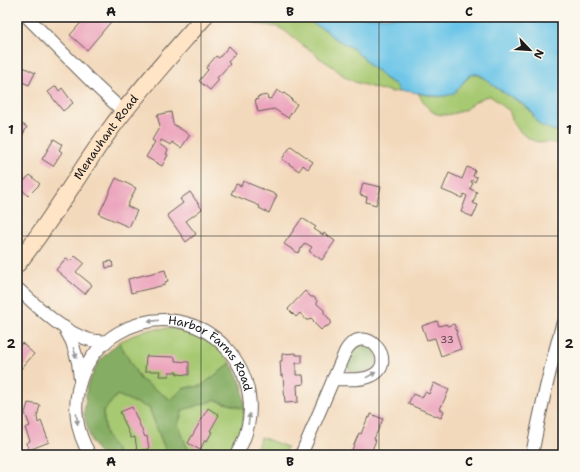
<svg xmlns="http://www.w3.org/2000/svg" width="580" height="472" font-family="'Shantell Sans',sans-serif">
	<style>
		.green { fill: #a7c972; stroke: #627247 }
		.forest { fill: #85ad64; stroke: #506440 }
		.water { fill: #6ac5e8; stroke: #437082 }
		.building { fill: #eca5bd }
		.lines { fill: none; stroke-linecap: round; stroke-linejoin: round }
		.minor-casing { stroke: #675e54; stroke-width: 14 }
		.secondary-casing { stroke: #675e54; stroke-width: 19 }
		.minor { stroke: #fff; stroke-width: 12 }
		.secondary { stroke: #ffe4c6; stroke-width: 17 }
		.oneway { fill: #999 }
		.grid { fill: none; stroke: #1c1c1c; stroke-width: 1; stroke-opacity: 0.55 }
		.labels { text-anchor: middle; dominant-baseline: central; stroke-width: 3; stroke-linejoin: round; paint-order: stroke }
		.number-label { font-size: 10px; fill: #503e44 }
		.street-label { font-size: 12px; fill: #1c1c1c; stroke: #fbf7ec }
		.neatline { fill: none; stroke: #1c1c1c; stroke-width: 1.5 }
		.grid-label { font-size: 13px; text-anchor: middle; font-weight: bold; fill: #1c1c1c }
	</style>
	<rect width="100%" height="100%" fill="#fbf7ec"/>
	<filter id="ink" filterUnits="userSpaceOnUse"><feTurbulence type="fractalNoise" baseFrequency=".025" numOctaves="2"/><feDisplacementMap in="SourceGraphic" scale="8" xChannelSelector="R" yChannelSelector="G"/><feConvolveMatrix kernelMatrix="1 2 1 2 8 2 1 2 1" color-interpolation-filters="sRGB"/></filter>
	<filter id="wash" filterUnits="userSpaceOnUse"><feTurbulence type="fractalNoise" baseFrequency=".012" numOctaves="4" result="noise"/><feDisplacementMap in="SourceGraphic" scale="16" xChannelSelector="R" yChannelSelector="G"/><feGaussianBlur stdDeviation="0.9" result="paint"/><feColorMatrix in="noise" values="0 0 0 0 0 0 0 0 0 0 0 0 0 0 0 0 0 1.4 0 .05"/><feComposite in="paint" operator="in"/></filter>
	<g filter="url(#wash)">
		<rect width="100%" height="100%" fill="#f3d9bc"/>
		<path class="green" d="M247,17H306L315,25L326,30L332,37L354,49L359,55L363,57L371,67L378,71L384,78L395,84L400,91L391,92L385,90H381L355,82L345,77L332,66L318,57L312,51L305,47L285,31L278,27L257,24L250,20Z
			M476,74L487,80L495,87L512,97L529,109L532,113L537,122L548,128L563,133V143L562,142L556,144C551,141 546,143 540,142C532,142 519,133 515,125C512,121 511,115 509,110C502,107 497,100 490,96C480,97 474,103 466,109C462,111 456,113 451,114C433,118 427,108 418,93L438,97L464,82L471,75Z
			M169,328L193,333L214,345L231,363L201,386L183,388L171,400L140,379L119,342L145,330Z
			M117,395L149,408L165,449L164,455H119L106,435L103,412Z
			M215,400L245,409L241,433L230,455H190L178,424L183,410Z
			M261,437L287,447L284,455H254Z"/>
		<path class="forest" d="M119,342L140,379L171,400L183,388L201,386L231,363L242,385L245,409L215,400L183,410L178,424L190,455H164L165,449L149,408L117,395L103,412L106,435L119,455H100L91,441L84,414L87,386L99,361Z
			M356,343L376,348L377,367L357,375C351,372 348,369 346,363Z"/>
		<path class="water" d="M306,17H563V133C555,130 544,129 538,123C535,120 534,114 530,110C519,100 506,95 494,86C489,82 484,76 477,74C467,72 461,88 454,93C441,100 426,94 413,92C409,91 404,91 400,91L395,84L384,78L378,71L371,67L363,57L359,55L354,49L332,37L326,30L315,25Z"/>
		<g id="blocks">
			<path class="building" d="M86,17H115L87,50L70,35Z
				M229,46L236,53L228,62L230,64L217,78L219,80L210,90L199,81L208,70L206,68L216,56L219,58Z
				M17,64L35,73L29,85L17,80Z
				M56,86L59,91L62,88L73,103L63,111L48,92Z
				M277,90L283,94L284,93L292,99L291,100L297,104L288,118L274,109L258,112L255,100L258,99L257,97L267,95L268,99L272,98Z
				M171,112L173,124L190,135L181,148L172,142L171,145L161,140L159,144L168,150L166,154L168,155L162,166L146,157L155,142L152,140L160,126L157,115Z
				M22,124L27,127L22,136L17,133Z
				M54,139L62,144L59,150L62,152L53,166L42,159Z
				M291,146L313,162L308,169L303,165L299,171L282,159Z
				M467,167L475,170L473,176L477,177L475,182L472,180L471,182L473,183L470,189L477,192L473,203L478,205L473,217L461,212L467,196L464,194L462,198L442,190L449,173L462,179Z
				M30,175L40,184L28,196L19,186Z
				M116,178L136,188L127,206L137,211L129,227L99,214Z
				M243,181L277,195L269,213L259,208L260,206L231,194L236,184L241,186Z
				M363,183L381,187L376,205L366,202L367,197L360,195Z
				M190,192L202,209L186,221L196,234L186,242L167,215L183,203L180,199Z
				M302,218L316,227L314,229L323,235L324,233L335,241L322,260L309,251L312,247L305,243L298,253L284,244Z
				M75,256L84,263L76,272L92,285L85,294L56,270L66,258L70,261Z
				M112,261L113,267L106,268L105,262Z
				M165,270L168,281L165,282V285L131,293L128,279Z
				M305,291L311,297H314L317,301V304L324,310V313L331,321V323L328,326L324,327L321,330L313,322L314,321L311,318L309,320H306L300,313L296,317L288,309Z
				M437,321L439,326L446,324L447,326L454,324L457,332L456,333L461,349L441,356L435,338L427,340L422,326Z
				M22,343L34,354L20,370L17,368V349Z
				M296,353V355H302V363H296V375H303L304,384L297,385L298,402L285,403L283,375L281,376L280,361H282V354Z
				M146,356L175,357V361L189,362V375L177,374V372H169V376H159L160,371H145Z
				M434,383L449,390L440,409L444,411L441,418L408,404L413,394L422,398L425,392L429,394Z
				M28,403L40,405L37,417L38,423L41,421L49,442L29,450L26,443L30,441L25,428L30,426L25,413Z
				M132,407L145,437L147,436L149,449L137,451L135,437L131,438L120,412Z
				M208,408L219,415L210,431L212,432L207,441L205,440L200,450L188,443Z
				M371,414L383,419L374,439L376,440L370,455H359L351,452L359,433L361,434L368,417L370,418Z"/>
		</g>
	</g>
	<g filter="url(#ink)">
		<use href="#blocks" fill-opacity="0" stroke="#675e54" stroke-width="1"/>
		<g class="lines">
			<defs>
				<g id="minor">
					<path d="M27,17L97,87L124,112"/>
					<path d="M17,288C38,307 62,332 90,340C95,341 101,341 106,342"/>
					<path d="M64,327L72,342L78,362L80,379"/>
					<path id="s1" d="M90,455C76,432 72,405 81,379C87,360 101,343 118,333C198,286 284,376 236,455"/>
					<path d="M301,455L345,352C364,318 401,363 371,376C361,381 344,379 333,379"/>
					<path d="M532,455C540,411 550,368 562,325"/>
				</g>
				<g id="secondary">
					<path id="s2" d="M17,264C51,222 77,175 109,131C138,91 172,54 204,17"/>
				</g>
			</defs>
			<use href="#minor" class="minor-casing"/>
			<use href="#secondary" class="secondary-casing"/>
			<use href="#minor" class="minor"/>
			<use href="#secondary" class="secondary"/>
		</g>
		<defs><path id="oneway-solid" d="M-6-.8H1V-3.2L6.5 0L1 3.2V.8H-6Z"/></defs>
		<g class="oneway">
			<use href="#oneway-solid" transform="translate(153 321) rotate(173)"/>
			<use href="#oneway-solid" transform="translate(75 353) rotate(72)"/>
			<use href="#oneway-solid" transform="translate(371 375) rotate(-29)"/>
			<use href="#oneway-solid" transform="translate(77 419) rotate(83)"/>
			<use href="#oneway-solid" transform="translate(249 419) rotate(-82)"/>
		</g>
	</g>
	<path class="grid" d="M201,17V455M379,17V455M17,236H563"/>
	<g class="labels">
		<g class="number-label">
			<text x="447" y="339">33</text>
		</g>
		<g class="street-label">
			<text stroke="none"><textPath href="#s2" startOffset="155">Menauhant Road</textPath></text>
			<text stroke="none"><textPath href="#s1" startOffset="249">Harbor Farms Road</textPath></text>
		</g>
	</g>
	<rect width="580" height="472" fill="none" stroke="#fbf7ec" stroke-width="44"/>
	<g transform="translate(530 50) rotate(115)" stroke="#fbf7ec" stroke-width="3" paint-order="stroke">
	<path d="M0-3L7 15L0 10L-7 15Z" fill="#1c1c1c"/>
	<text y="-6" font-size="11" font-weight="bold" text-anchor="middle" fill="#1c1c1c">N</text>
	</g>
	<rect x="22" y="22" width="536" height="428" class="neatline"/>
	<g class="grid-label">
		<text x="111" y="16">A</text>
		<text x="290" y="16">B</text>
		<text x="469" y="16">C</text>
		<text x="11" y="134">1</text>
		<text x="569" y="134">1</text>
		<text x="11" y="348">2</text>
		<text x="569" y="348">2</text>
		<text x="111" y="466">A</text>
		<text x="290" y="466">B</text>
		<text x="469" y="466">C</text>
	</g>
</svg>
